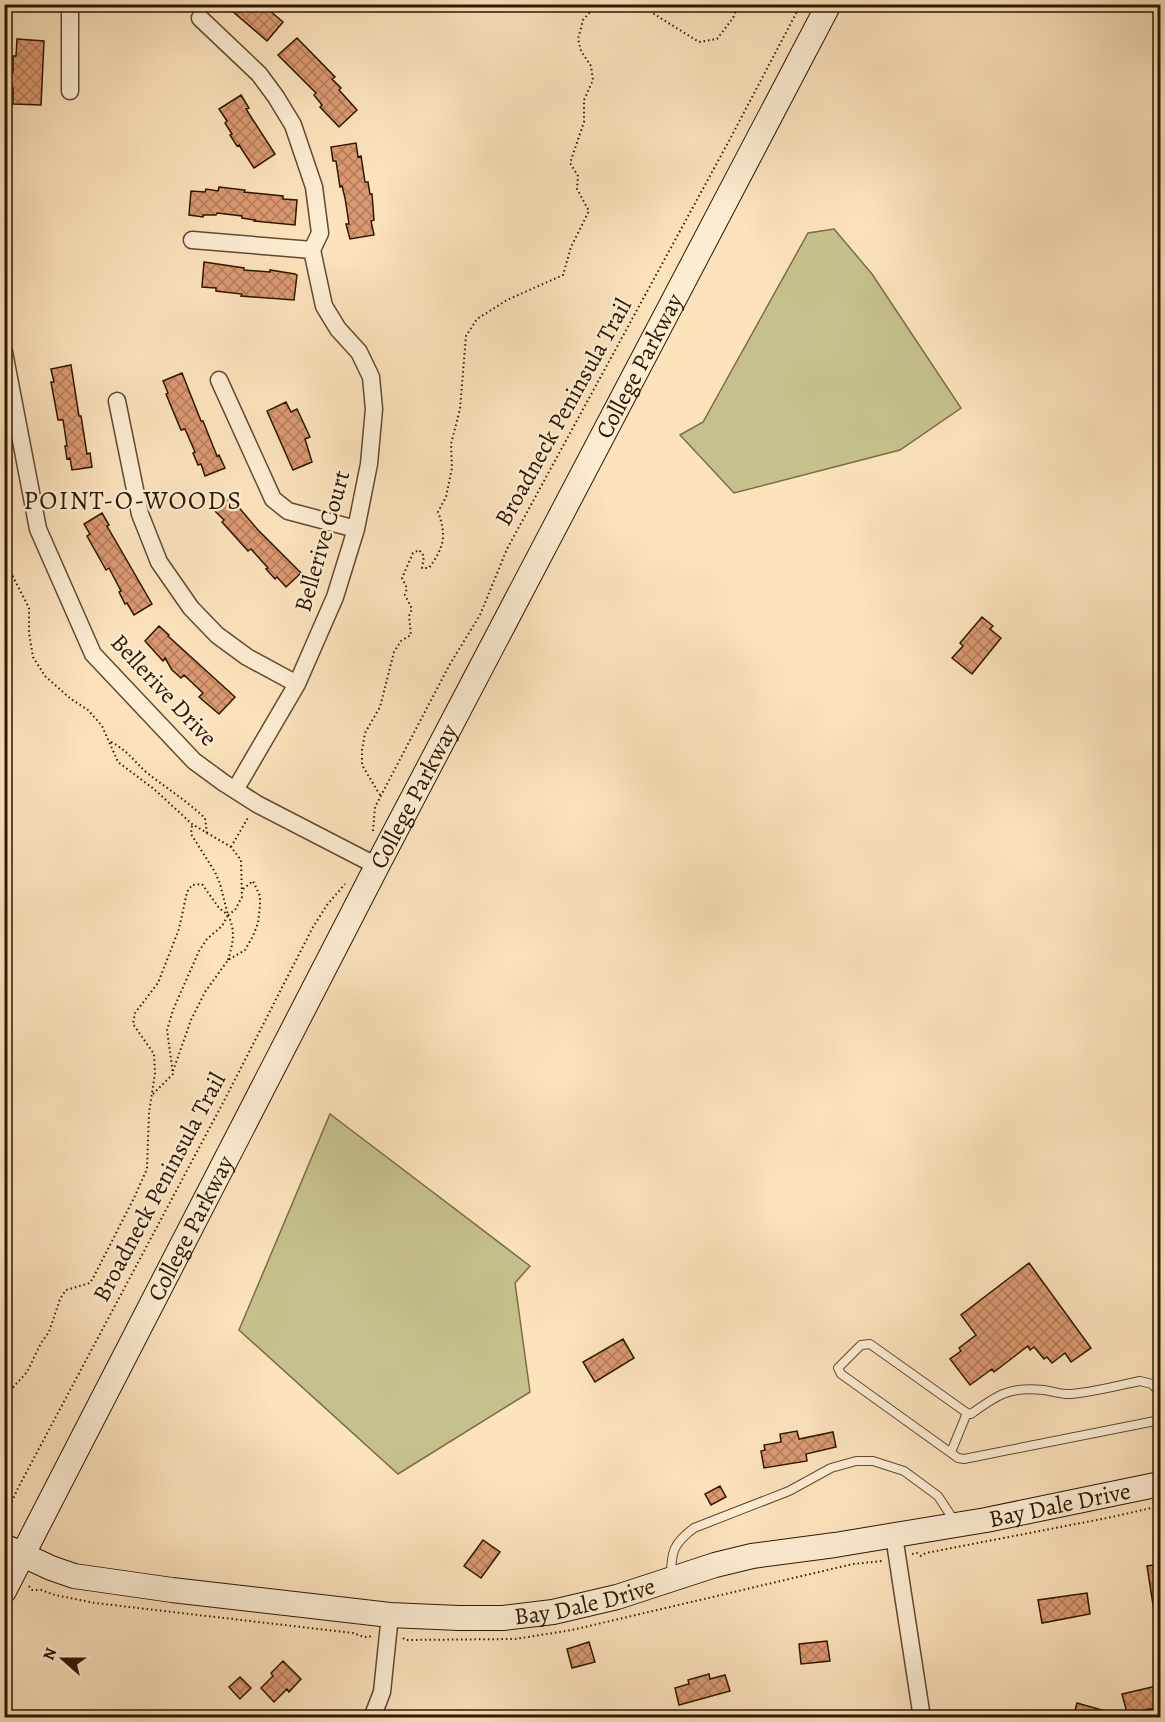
<svg xmlns="http://www.w3.org/2000/svg" width="1165" height="1722" font-family="Alegreya,serif">
	<style>
		.green { fill: #c6c18c; stroke: #7a6c46; stroke-width: 1.5 }
		.building { fill: url(#building-cross-hatch); stroke: #2e1601; stroke-width: 1.5 }
		.lines { fill: none; stroke-linecap: round; stroke-linejoin: round }
		.lane-casing { stroke: #624930; stroke-width: 10 }
		.street-casing { stroke: #624930; stroke-width: 19 }
		.secondary-casing { stroke: #2e1601; stroke-width: 26 }
		.path { stroke: #2e1601; stroke-width: 2; stroke-dasharray: 1.5 3; stroke-linecap: butt }
		.lane { stroke: #fdedd3; stroke-width: 8 }
		.street { stroke: #fdedd3; stroke-width: 16 }
		.secondary { stroke: #fdedd3; stroke-width: 24 }
		.labels { text-anchor: middle; dominant-baseline: central; stroke-width: 4.5; stroke-linejoin: round; paint-order: stroke }
		.street-label { font-size: 24px; fill: #2e1601; stroke: #fdedd3 }
		.neighbourhood-label { font-size: 26px; letter-spacing: 1.5px; fill: #2e1601; stroke: #fdedd3 }
	</style>
	<defs>
		<pattern id="building-cross-hatch" width="8" height="8" patternUnits="userSpaceOnUse" patternTransform="scale(1.5)"><rect width="8" height="8" fill="#db9971"/><path d="M0 0l8 8M0 8l8-8" fill="none" stroke="#b27c5a"/></pattern>
	</defs>
	<rect width="100%" height="100%" fill="#fce3bc"/>
	<filter id="stains"><feTurbulence type="fractalNoise" baseFrequency=".00333" numOctaves="4"/><feColorMatrix values="0 0 0 0 .2 0 0 0 0 .09 0 0 0 0 .02 0 0 0 .5 -.17"/></filter>
	<radialGradient id="worn" r=".72"><stop offset=".6" stop-color="#630" stop-opacity="0"/><stop offset="1" stop-color="#630" stop-opacity=".3"/></radialGradient>
	<path class="green" d="M834,229L872,274L961,408L900,450L734,493L680,435L703,422L808,233Z
		M330,1114L530,1266L515,1283L530,1392L398,1474L239,1330Z"/>
	<path class="building" d="M224,4H262L283,22L267,41Z
		M297,38L335,77L332,79L341,88L339,90L357,110L339,127L320,107L322,105L314,95L316,93L278,55Z
		M17,39L44,41L41,105L13,104V88H10V72H13V56H16Z
		M241,95L249,108L246,109L275,154L254,168L239,145L237,146L230,135L232,134L225,123L227,121L219,109Z
		M356,143L358,157L361,156L365,182H368L370,194H372L374,220L371,221L374,235L350,239L346,224H349L345,198L342,186L340,187L336,161H333L331,147Z
		M219,187L245,190L244,192L283,196V199L297,200L295,225L254,221L255,220L242,218V216L217,213L216,215H203V217L189,215L191,191L205,192L206,189L218,191Z
		M204,262L244,268V270L270,272V270L295,274L297,275L294,300L241,296L242,294L216,291V288L202,287Z
		M71,365L79,416H81L87,454L90,453L92,467L72,470L70,458L67,459L65,446H67L63,420H58L51,382H54L51,369Z
		M182,373L201,421H203L217,456L219,455L225,468L205,476L201,464L198,465L193,453L195,452L185,429L181,430L166,394L168,393L163,381Z
		M286,402L291,412L297,409L310,437L305,439L312,462L293,470L267,411Z
		M230,497L258,530L301,573L286,587L277,577L275,579L266,569L268,568L251,549L248,551L222,522L224,520L215,511Z
		M102,513L109,525L107,526L152,604L134,615L127,603L125,604L119,592L121,591L109,568L106,570L87,536L90,534L84,524Z
		M982,617L993,626L990,629L1001,638L972,674L952,658L963,646L960,643Z
		M159,626L169,635L168,636L235,697L219,714L199,697L203,693L184,675L181,678L172,670L165,658L163,661L145,641Z
		M1029,1263L1091,1348L1071,1362L1065,1353L1052,1363L1047,1357L1044,1359L1034,1347L1030,1350L1028,1346L994,1372L992,1369L970,1385L950,1359L961,1351L959,1348L976,1335L961,1315Z
		M623,1339L634,1358L595,1382L583,1362Z
		M797,1431L799,1439L833,1432L836,1447L806,1454L807,1461L764,1468L761,1451L765,1450L764,1445L781,1442L780,1434Z
		M720,1486L726,1497L711,1505L705,1494Z
		M483,1540L500,1552L481,1578L464,1566Z
		M1161,1564V1610L1154,1611L1147,1566Z
		M1087,1593L1090,1614L1042,1623L1038,1600Z
		M827,1641L830,1661L801,1664L799,1644Z
		M589,1642L595,1662L572,1668L567,1649Z
		M283,1661L301,1679L289,1692L287,1689L274,1702L261,1688L273,1676L271,1673Z
		M709,1674L710,1679L725,1675L730,1691L679,1705L675,1688L689,1684L688,1680Z
		M240,1677L251,1688L240,1699L229,1687Z
		M1161,1685V1707L1127,1713L1122,1694Z
		M1077,1703L1116,1714V1718H1073Z"/>
	<g class="lines">
		<defs>
			<path id="lane" d="M1160,1393L1152,1384L1140,1381C1119,1385 1087,1394 1067,1394C1059,1394 1051,1391 1044,1390C1010,1386 997,1395 971,1414L967,1413L870,1344L861,1345L838,1368L841,1374L958,1458L964,1459L1160,1420
				M951,1452L967,1413
				M671,1576C671,1551 674,1543 694,1528L789,1491L831,1468L856,1461H873L904,1471L938,1496L955,1522"/>
			<path id="street" d="M200,18L259,74L276,97L293,125L314,187L320,233L312,250L324,306L338,329L359,352L371,377L374,409L369,464L356,529L335,597L297,684L235,790
				M70,91V4
				M192,240L312,250
				M4,352L38,529L93,654L194,761L224,783L257,804L377,866
				M219,380L273,499L288,511L356,529
				M117,401L140,514L159,562L191,608L217,635L247,657L297,684
				M894,1536L922,1718
				M372,1718L382,1692L390,1615"/>
			<g id="secondary">
				<path id="s1" d="M4,1546L51,1568L74,1576L172,1590L390,1615L459,1618H503L553,1612L617,1597L715,1565L752,1556L835,1545L986,1520L1160,1484"/>
				<path id="s2" d="M4,1591L377,866L829,4"/>
			</g>
		</defs>
		<use href="#lane" class="lane-casing"/>
		<use href="#street" class="street-casing"/>
		<use href="#secondary" class="secondary-casing"/>
		<path class="path" d="M638,4L699,42L717,39L733,18L738,6L743,4
			M4,541L10,571L29,608V633L33,657L45,676L71,699L88,710L102,726L118,762L154,789L192,824L231,847L241,860L242,897L235,910L228,915L219,908L202,884L192,885L187,892L179,929L158,983L135,1013L133,1024L154,1054L155,1073L149,1113L147,1169L134,1198L93,1278L90,1283L66,1290L60,1299L49,1332L41,1343L27,1372L8,1393L4,1405
			M111,742C127,750 133,760 146,772C166,788 187,801 205,818L207,834
			M380,795L362,765V750L365,733L380,707L394,652L401,641L411,635L409,616L412,609L405,595L407,588L402,578L413,553L419,550L424,556L422,568H429C444,547 447,536 438,512L446,497L452,468L451,444L460,409L466,336L477,319L507,300L563,275L571,247L589,211L577,189L578,176L570,163L584,122V100L593,80L591,66L581,51L578,39L583,20L597,4
			M373,831L375,807L450,664L480,615L507,549L730,139L801,4
			M231,847L249,816
			M228,915C236,931 233,943 228,960
			M173,1071L191,1020L205,992L228,960L245,950L253,936L258,923L260,906V896L253,881L243,889
			M153,1094L173,1074L167,1030L173,1010L199,951L207,939L222,926L228,915L220,884L215,872L191,834L192,825
			M4,1415V1416
			M5,1528L9,1508L18,1488L225,1099L313,927L327,905L345,884
			M912,1554L917,1553L921,1556L926,1553L1112,1517L1160,1506
			M29,1586L32,1590H41L55,1595L95,1603L353,1633L364,1637L373,1636
			M403,1638L406,1640L515,1639L572,1630L853,1564L882,1561"/>
		<use href="#lane" class="lane"/>
		<use href="#street" class="street"/>
		<use href="#secondary" class="secondary"/>
	</g>
	<g class="labels">
		<g class="street-label">
			<text stroke="none"><textPath href="#s2" startOffset="1380">College Parkway</textPath></text>
			<text transform="translate(563 412) rotate(-61)">Broadneck Peninsula Trail</text>
			<text transform="translate(322 541) rotate(-74)">Bellerive Court</text>
			<text transform="translate(164 690) rotate(47)">Bellerive Drive</text>
			<text stroke="none"><textPath href="#s2" startOffset="894">College Parkway</textPath></text>
			<text transform="translate(159 1187) rotate(-62)">Broadneck Peninsula Trail</text>
			<text stroke="none"><textPath href="#s2" startOffset="408">College Parkway</textPath></text>
			<text stroke="none"><textPath href="#s1" startOffset="1077">Bay Dale Drive</textPath></text>
			<text stroke="none"><textPath href="#s1" startOffset="591">Bay Dale Drive</textPath></text>
		</g>
		<g class="neighbourhood-label">
			<text x="133" y="500">POINT-O-WOODS</text>
		</g>
	</g>
	<rect width="1165" height="1722" fill="none" stroke="#fce3bc" stroke-width="24"/>
	<rect x="6" y="6" width="1153" height="1710" fill="none" stroke="#2e1601" stroke-width="3"/>
	<rect x="12" y="12" width="1141" height="1698" fill="none" stroke="#2e1601" stroke-width="1.5"/>
	<g transform="translate(63 1659) rotate(291)" stroke="#fdedd3" stroke-width="4.5" paint-order="stroke">
	<path d="M0-4.5L10 22L0 15L-10 22Z" fill="#2e1601"/>
	<text y="-9" font-size="16" font-weight="bold" text-anchor="middle" fill="#2e1601">N</text>
	</g>
	<rect width="100%" height="100%" filter="url(#stains)"/>
	<rect width="100%" height="100%" fill="url(#worn)"/>
</svg>
